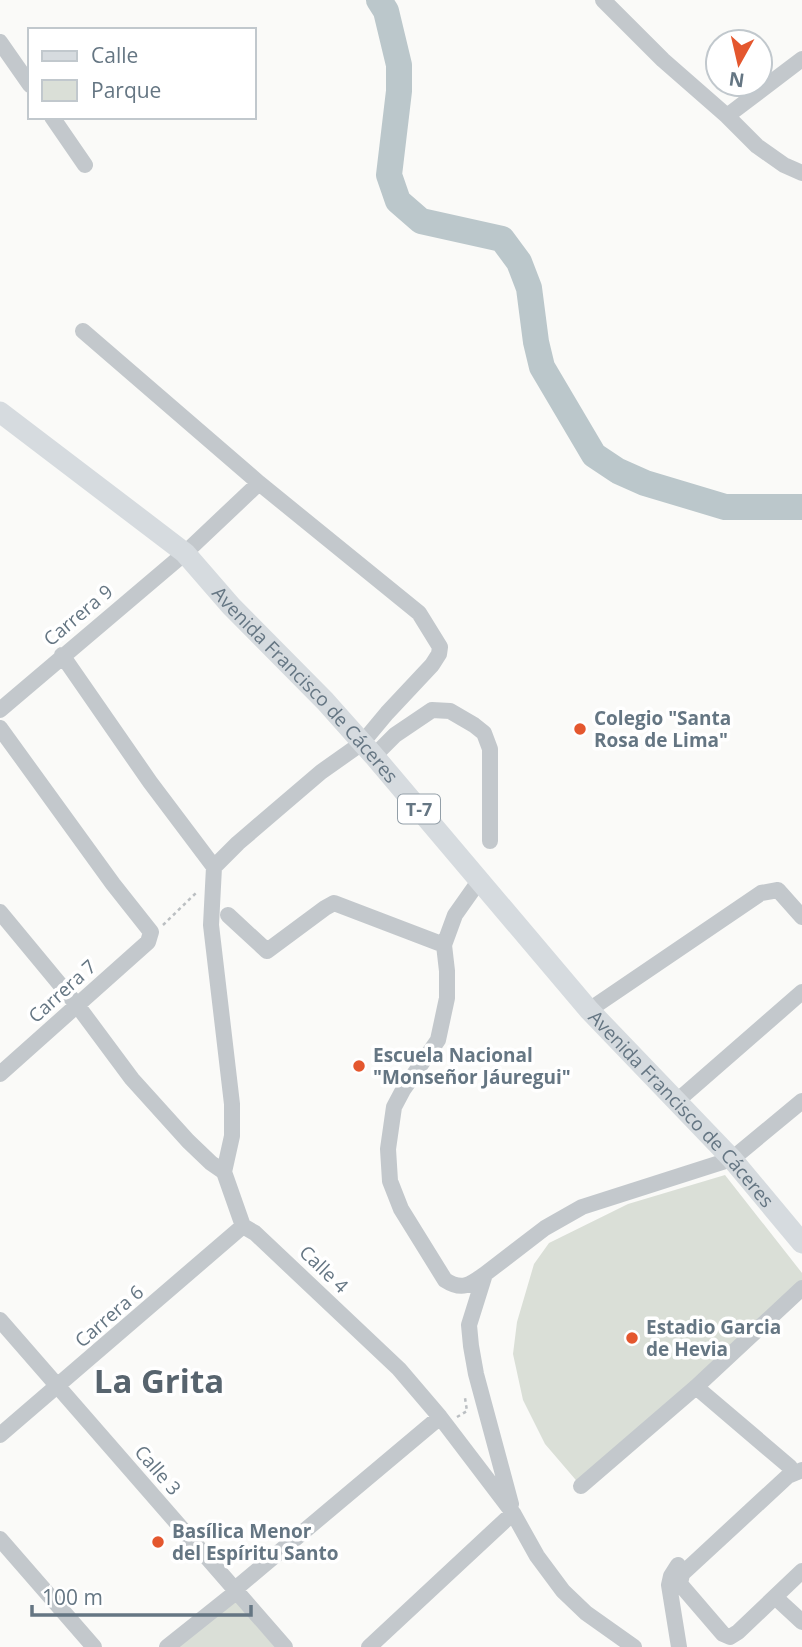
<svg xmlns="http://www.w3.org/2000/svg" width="802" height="1647" font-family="'Open Sans',sans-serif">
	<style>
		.green { fill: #dadfd7 }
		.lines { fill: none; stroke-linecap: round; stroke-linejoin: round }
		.river { stroke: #bbc7cb; stroke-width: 26 }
		.path { stroke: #bbbfc2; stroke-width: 2.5; stroke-dasharray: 3.5 3.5; stroke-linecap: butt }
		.minor { stroke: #c3c8cc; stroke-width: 16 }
		.major { stroke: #d6dbdf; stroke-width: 21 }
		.poi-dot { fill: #e4572e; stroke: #fff; stroke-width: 2.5 }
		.labels { text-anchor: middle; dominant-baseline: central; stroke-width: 7; stroke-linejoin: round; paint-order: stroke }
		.shield { fill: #fff; stroke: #939fa8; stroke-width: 2 }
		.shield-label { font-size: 18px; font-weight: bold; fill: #657683 }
		.street-label { font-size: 19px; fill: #657683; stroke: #fff }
		.poi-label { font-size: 19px; font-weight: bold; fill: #657683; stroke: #fff; text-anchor: start }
		.town-label { font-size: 33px; font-weight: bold; fill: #57646e; stroke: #fff }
	</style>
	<rect width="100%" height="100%" fill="#fafaf8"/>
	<path class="green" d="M725,1175L802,1273V1288L581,1486L545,1444L523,1400L513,1354L517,1322L534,1264L549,1243L628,1204Z
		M231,1596L275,1647H167Z"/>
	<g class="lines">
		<path class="river" d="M379,0L386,11L399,65V91L389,175L398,201L421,221L502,239L519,262L529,288L536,342L542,367L594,455L618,471L645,483L725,507H802"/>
		<path class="path" d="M163,925L198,891
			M457,1417L467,1411L465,1398"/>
		<path class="minor" d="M603,0L663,60L727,116L757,146L784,165L802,173
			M0,42L30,85
			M727,116L802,59
			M52,117L85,165
			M83,331L259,483L419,613L440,647L439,654L432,665L387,713L362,743L321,772L238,843L214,867
			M62,655L150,782L214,867L211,925L232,1104V1136L224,1172
			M0,710L185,553L259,483
			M0,728L113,884L151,932L148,942L0,1074
			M374,756L395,735L432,710L450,711L474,725L484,733L490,749V841
			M479,881L455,915L444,945L447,971V998L438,1040L403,1090L394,1107L388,1149L390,1181L401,1209L445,1280C462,1291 470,1285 485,1274
			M0,912L77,1005L132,1079L188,1141L211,1163L224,1172L243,1226L255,1233L399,1369L440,1417L513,1513L537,1556L563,1591L586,1613L634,1647
			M228,915L267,951L325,908L334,903L444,945
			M589,1010L761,893L778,890L802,917
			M677,1101L802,992
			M0,1320L285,1647
			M696,1387L790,1467
			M0,1435L243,1226
			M802,1470L788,1476L682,1574L680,1584L723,1634L730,1637L738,1632L802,1571
			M581,1486L696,1387L802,1288
			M511,1504L476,1374L471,1346L469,1325L485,1274L545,1228L582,1207L732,1159L802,1101
			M0,1539L94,1647
			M678,1565L671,1576L669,1585L679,1647
			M775,1597L802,1622
			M167,1647L231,1596L234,1590L440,1417
			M369,1647L513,1513"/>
		<path class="major" id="s1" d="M0,412L185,553L231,606L325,701L374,756L589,1010L732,1159L802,1243"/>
	</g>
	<g class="poi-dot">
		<circle cx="580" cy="729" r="7"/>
		<circle cx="359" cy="1066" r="7"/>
		<circle cx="632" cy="1338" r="7"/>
		<circle cx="158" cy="1542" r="7"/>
	</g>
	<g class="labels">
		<rect class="shield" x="398" y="794.5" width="42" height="29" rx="5"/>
		<g class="shield-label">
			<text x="419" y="809">T-7</text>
		</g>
		<g class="street-label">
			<text transform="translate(78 615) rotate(-40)">Carrera 9</text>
			<text stroke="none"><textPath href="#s1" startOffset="411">Avenida Francisco de Cáceres</textPath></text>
			<text transform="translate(62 991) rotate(-42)">Carrera 7</text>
			<text stroke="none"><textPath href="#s1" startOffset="978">Avenida Francisco de Cáceres</textPath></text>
			<text transform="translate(324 1269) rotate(44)">Calle 4</text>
			<text transform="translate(109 1316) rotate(-41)">Carrera 6</text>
			<text transform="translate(158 1470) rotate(49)">Calle 3</text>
		</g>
		<g class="poi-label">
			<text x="594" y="718">Colegio "Santa<tspan x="594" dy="22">Rosa de Lima"</tspan></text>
			<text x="373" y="1055">Escuela Nacional<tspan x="373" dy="22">"Monseñor Jáuregui"</tspan></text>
			<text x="646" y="1327">Estadio Garcia<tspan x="646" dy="22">de Hevia</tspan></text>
			<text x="172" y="1531">Basílica Menor<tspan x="172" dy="22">del Espíritu Santo</tspan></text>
		</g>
		<g class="town-label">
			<text x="159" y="1380">La Grita</text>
		</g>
	</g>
	<rect x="28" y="28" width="228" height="91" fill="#ffffff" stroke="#c1c8cd" stroke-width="2"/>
	<rect x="42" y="51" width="35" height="10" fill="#d6dbdf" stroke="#c1c8cd" stroke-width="2"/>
	<text x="91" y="63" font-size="21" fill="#657683">Calle</text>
	<rect x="42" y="80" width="35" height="21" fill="#dadfd7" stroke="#c1c8cd" stroke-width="2"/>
	<text x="91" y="98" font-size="21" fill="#657683">Parque</text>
	<g transform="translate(739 63) rotate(188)"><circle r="33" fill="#ffffff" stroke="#c1c8cd" stroke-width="2"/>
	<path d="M0-5L12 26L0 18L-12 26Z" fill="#e4572e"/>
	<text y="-10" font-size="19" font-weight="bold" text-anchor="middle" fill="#657683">N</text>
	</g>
	<path d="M32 1605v10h219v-10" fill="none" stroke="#657683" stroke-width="3.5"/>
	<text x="42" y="1605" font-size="21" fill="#657683" stroke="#ffffff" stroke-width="5" paint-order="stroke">100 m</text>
</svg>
